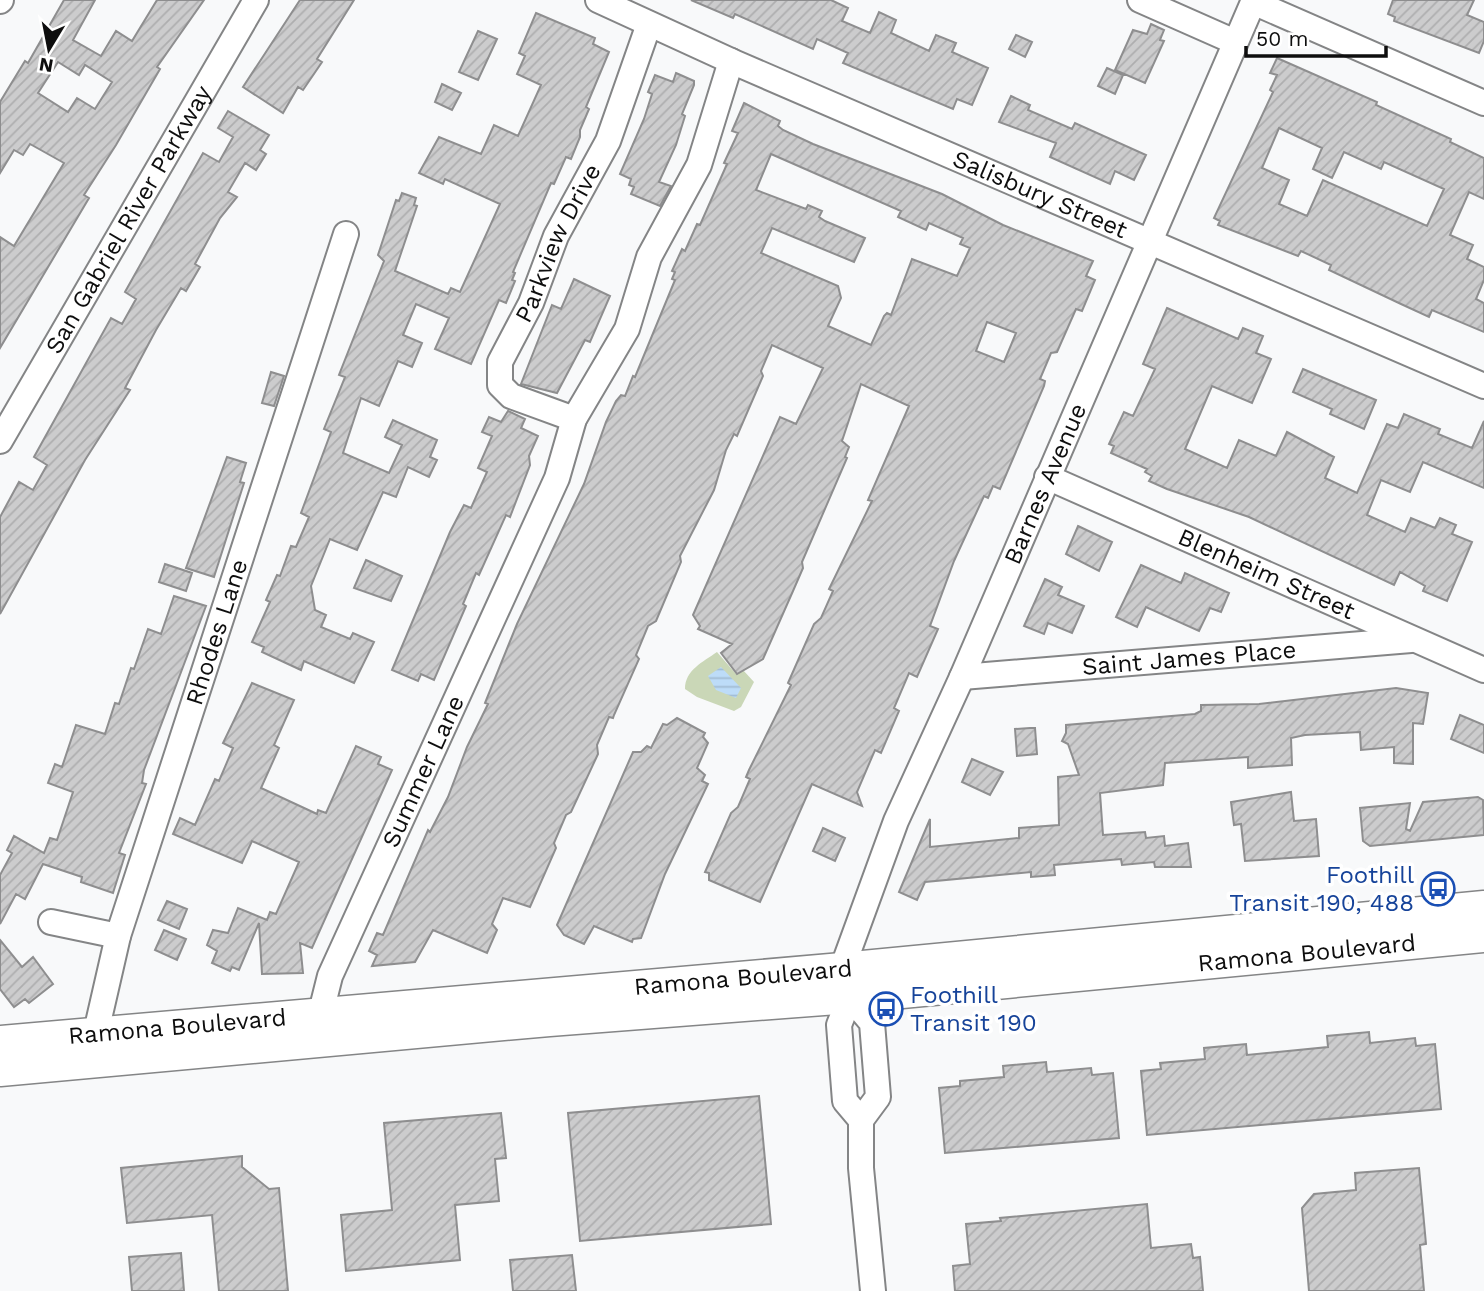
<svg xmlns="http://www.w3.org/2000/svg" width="1484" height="1291" font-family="'Work Sans',sans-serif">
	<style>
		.pitch { fill: #cad7b7 }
		.water { fill: url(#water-rules) }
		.building { fill: url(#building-hatch); stroke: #8e8e8f; stroke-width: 2; fill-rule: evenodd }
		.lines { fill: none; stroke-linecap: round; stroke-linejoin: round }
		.minor-casing { stroke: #848586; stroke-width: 28 }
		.major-casing { stroke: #848586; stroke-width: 35 }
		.minor { stroke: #fff; stroke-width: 24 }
		.major { stroke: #fff; stroke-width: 32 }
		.labels { text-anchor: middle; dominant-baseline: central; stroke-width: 7; stroke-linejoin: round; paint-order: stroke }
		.street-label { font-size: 24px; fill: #0e0e0e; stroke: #fff }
		.transit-label { font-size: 24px; fill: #164399; stroke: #fff; text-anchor: end }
	</style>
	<defs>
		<pattern id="water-rules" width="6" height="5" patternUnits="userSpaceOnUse" patternTransform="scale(1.75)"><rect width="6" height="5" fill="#bddcf8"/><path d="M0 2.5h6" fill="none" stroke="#a1bcd3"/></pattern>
		<pattern id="building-hatch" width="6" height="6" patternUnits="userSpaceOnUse" patternTransform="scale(1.75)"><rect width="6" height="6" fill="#cccccd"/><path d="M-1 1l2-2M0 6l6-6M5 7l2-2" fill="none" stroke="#aeaeaf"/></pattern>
	</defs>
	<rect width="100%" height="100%" fill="#f8f9fa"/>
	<path class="pitch" d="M717,652L736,674L743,670L754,682L741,707L734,711L697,697L685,689C685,670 703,662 717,652Z"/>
	<path class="water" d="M721,667L741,688L736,698L716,690L708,676Z"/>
	<path class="building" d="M64,0H95L73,40L101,56L116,31L132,41L157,0H204L157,67L160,69L116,145L84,195L89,198L0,348V237L14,246L64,163L30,144L23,155L14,150L0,173V102L25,61L28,63ZM58,62L79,75L85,65L112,82L95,109L77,98L68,112L38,93Z
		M300,0H354L317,59L322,62L303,90L298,87L283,113L243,87Z
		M691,0H831L848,8L842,21L870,33L879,12L896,20L891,33L929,51L936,35L956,43L952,52L988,68L972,105L957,99L953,109L843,63L848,53L817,39L813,49L735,14L733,18Z
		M1393,0H1474L1467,15L1484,22V41L1479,53L1394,21L1395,17L1388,14Z
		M536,13L595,38L593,44L609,52L586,107L589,109L580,130V137L571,159L566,157L554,184L551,183L513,272L515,273L512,280L515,281L506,303L499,300L471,364L435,349L449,318L416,304L403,335L422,343L412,367L398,361L379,406L361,398L343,453L389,473L402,445L385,437L393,420L437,440L430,457L437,460L429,477L408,467L396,497L383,492L357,550L330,539L311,586L315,610L326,615L321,627L350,639L353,633L374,642L354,683L304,661L301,670L262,652L264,647L252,642L270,602L266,600L277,575L280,576L291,546L296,547L309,517L301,513L331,432L324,429L345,377L339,375L384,261L378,255L396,200L399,201L402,193L416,198L414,205L417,206L395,271L448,294L451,288L460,292L500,204L445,179L443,184L419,173L439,137L481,154L494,125L518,136L541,85L517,74L525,56L519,53Z
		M1151,24L1164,30L1160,40L1164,41L1145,83L1115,70L1133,30L1147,34Z
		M478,31L497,39L478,80L459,72Z
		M1016,35L1032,42L1025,57L1009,49Z
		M1277,58L1377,102L1376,105L1451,139L1450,142L1484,158V199L1469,192L1450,235L1473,245L1467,259L1484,267V280L1476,299L1484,303V332L1432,310L1429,317L1401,304L1329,270L1331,265L1301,251L1298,256L1218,225L1220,221L1214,218L1273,92L1270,90L1277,75L1270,73ZM1279,128L1322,148L1313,169L1332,178L1344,152L1381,169L1384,162L1444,189L1427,226L1323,180L1307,216L1279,204L1289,180L1262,168Z
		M1107,68L1123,75L1115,94L1098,86Z
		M676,73L694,81V85L682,114L685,116L676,145L659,182L671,186L660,206L631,194L634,187L629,185L631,179L620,174L644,119L652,94L648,92L655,75L673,82Z
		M442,84L461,93L452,110L435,102Z
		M1011,96L1030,105L1028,110L1072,129L1075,123L1146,155L1134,180L1115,171L1110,184L1050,157L1056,143L999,122Z
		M744,103L780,121L778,126L783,130L813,144L942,194L1003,225L1093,261L1086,276L1095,280L1082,311L1076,309L1057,352L1051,353L1040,379L1045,381L1044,386L1000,489L993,486L988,498L984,496L954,561L930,626L938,629L917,677L909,673L894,708L899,711L881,753L875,750L857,792L862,806L812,784L760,902L709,880V873L705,872L731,813L738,807L750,779L746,777L749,770L791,685L788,683L814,624L821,618L833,591L829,589L831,585L872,501L868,500L909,406L861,384L842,441L849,447L845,457L847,458L802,562L803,568L793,591L763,659L737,674L721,653L732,644L698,629L700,626L693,615L780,417L796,424L823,368L772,345L761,371L763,376L737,436L734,434L726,450L714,490L680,556L681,562L656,621L648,626L636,655L639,659L614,715L613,718L609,717L597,745L598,754L571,812L566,815L554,843L556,848L530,907L503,898L492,924L497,930L487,953L433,930L415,962L372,966L377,955L369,951L377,933L383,935L428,830L430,832L448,797L467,747L488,704L485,703L517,624L584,484L606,422L616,401L621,395L625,396L633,376L635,377L675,280L672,279L675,272L672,271L682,249L685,251L697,224L700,225L727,164L724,163L738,133L732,131ZM771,154L901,211L898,217L926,230L929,223L963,238L960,244L970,248L957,276L912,259L891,315L887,313L884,316L871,345L828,326L841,298L838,286L761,253L772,228L854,262L865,238L825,221L819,217L822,211L808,205L806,209L756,190ZM987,322L1016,333L1004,362L976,351Z
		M228,111L269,135L260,150L266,154L256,170L245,163L228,192L237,197L220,218L195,264L200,267L186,291L181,288L156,330L125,388L130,390L85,460L0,614V517L19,482L33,490L47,465L34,457L111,318L122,324L136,299L125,292L203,153L219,162L233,137L218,128Z
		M574,279L610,296L590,342L585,340L557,393L521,384L552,305L561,309Z
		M1167,308L1238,339L1243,328L1263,336L1256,353L1271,359L1252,403L1212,386L1185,449L1227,468L1239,440L1276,456L1287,432L1334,457L1325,478L1357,493L1387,424L1398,428L1404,414L1440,429L1438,434L1472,448L1484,421V488L1423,462L1410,492L1381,480L1367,515L1405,532L1411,518L1435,528L1440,518L1456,525L1452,534L1472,542L1447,601L1423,591L1425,586L1400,572L1394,585L1249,517L1167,489L1149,481L1152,476L1145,472L1147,469L1111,453L1114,446L1109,444L1124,412L1133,416L1155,369L1143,364Z
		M1303,369L1376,400L1364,429L1330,414L1332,409L1293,392Z
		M271,372L284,376L274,406L262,403Z
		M508,411L525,419L521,428L538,436L529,456L530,465L510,517L506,515L479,575L476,573L463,604L466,606L434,680L421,674L418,681L392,670L450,532L464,505L471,508L487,472L478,468L492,436L482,432L489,417L501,422Z
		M227,457L246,463L240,482L244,483L214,577L186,568Z
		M1078,526L1112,542L1099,571L1066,554Z
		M366,560L402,576L391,601L354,588Z
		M165,564L192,573L186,591L159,582Z
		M1141,565L1181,583L1185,573L1229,593L1221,612L1210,608L1199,631L1146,607L1137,627L1116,617Z
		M1045,579L1062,587L1058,595L1084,606L1072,633L1048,623L1044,634L1024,626Z
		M174,596L206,606L144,770L142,783L146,784L119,853L125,855L113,893L81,882L82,877L43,864L25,899L16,894L0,924V875L12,853L7,850L14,836L44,853L50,838L57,840L73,792L48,783L55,764L62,767L76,725L105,734L115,703L119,704L131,668L134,669L148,629L161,634Z
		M252,683L294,700L274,745L279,748L261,788L317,814L318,810L326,813L356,746L381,757L378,764L392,770L312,948L300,943L303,973L262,974L259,923L239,970L232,967L230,971L212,963L217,951L207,945L213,930L228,933L238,908L267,920L270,912L276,914L299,862L252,841L242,863L173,834L180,818L195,825L215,779L219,781L233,748L223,743Z
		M1396,688L1428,693L1423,724L1413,723V764L1394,763V747L1361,750L1360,732L1305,735L1291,738L1292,765L1248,768V757L1165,763L1163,785L1100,793L1103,835L1145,832L1146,838L1164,836L1165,846L1188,843L1191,867H1155L1154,862L1122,865L1121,859L1054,865L1055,875L1031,877V872L925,882L917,900L899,892L930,819V847L1019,838V828L1059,825L1058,777L1079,775L1068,744L1062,741L1066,733V725L1195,714L1201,711V705L1259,704Z
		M1460,715L1484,725V753L1451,739Z
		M677,718L705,733L703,737L708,743L697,768L705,775L702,781L708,784L665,874L641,938L633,939L632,942L594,926L584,944L564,935L557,925L633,752H641L647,746L651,748L663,724L667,725Z
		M1030,728H1035L1037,754L1017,756L1015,729Z
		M972,759L1003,772L990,795L962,782Z
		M1291,792L1294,821L1316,819L1319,856L1245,861L1241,824L1234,825L1231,802Z
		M1478,797L1483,800L1484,835L1370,846L1363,841L1360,808L1410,803L1406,829L1410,831L1423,802Z
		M823,828L845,838L835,861L813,851Z
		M167,901L187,909L179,929L158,920Z
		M164,930L186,939L177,960L155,950Z
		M0,940L22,967L33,957L53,984L29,1003L25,999L14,1007L0,989Z
		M1369,1032L1370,1043L1415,1038L1416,1046L1435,1044L1441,1109L1147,1135L1141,1071L1161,1069L1160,1063L1205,1059L1204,1048L1246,1044L1247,1055L1328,1047L1327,1036Z
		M1046,1062L1047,1072L1091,1068L1092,1075L1113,1073L1119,1138L945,1153L939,1088L960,1086V1081L1004,1077L1003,1066Z
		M759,1096L771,1224L580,1241L568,1113Z
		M501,1113L506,1158L495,1159L499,1201L455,1205L460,1260L346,1271L341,1215L392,1210L384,1123Z
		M242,1156V1167L269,1189L279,1188L288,1291H219L212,1215L127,1223L121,1168Z
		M1419,1168L1426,1244L1420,1245L1424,1291H1309L1302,1208L1314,1194L1356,1190L1355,1173Z
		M1147,1204L1151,1248L1191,1244L1193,1258L1200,1257L1203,1291H955L953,1266L970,1264L966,1224L1001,1221L1000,1218Z
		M181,1253L184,1291H132L129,1257Z
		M572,1255L576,1291H513L510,1260Z"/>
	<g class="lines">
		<defs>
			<g id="minor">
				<path id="s1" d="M598,0L731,61L1484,386"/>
				<path d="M1140,0L1235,42"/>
				<path d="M0,1L1,0"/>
				<path d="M1253,2L1484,103"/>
				<path id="s2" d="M574,419L511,396L500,385V362L531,303L556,236L608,141L649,24"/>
				<path id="s3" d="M0,441L256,0"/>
				<path id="s4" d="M1047,477L1484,670"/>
				<path id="s5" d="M962,677L1411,640"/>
				<path d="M51,922L118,936"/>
				<path d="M850,997L839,1025L845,1101L861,1120"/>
				<path id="s6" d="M321,1012L330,976L557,478L574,419L627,329L649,257L699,165L731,61"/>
				<path id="s7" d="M96,1032L118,936L346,234"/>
				<path id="s8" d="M873,1291L861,1168V1120L878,1097L872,1023L850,997L842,969L896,821L962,677L1254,0"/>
			</g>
			<g id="major">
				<path id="s9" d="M0,1042L842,969L1484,907"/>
				<path id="s10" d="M0,1070L549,1020L850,997L1484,936"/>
			</g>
		</defs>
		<use href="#minor" class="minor-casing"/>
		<use href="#major" class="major-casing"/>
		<use href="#minor" class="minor"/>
		<use href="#major" class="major"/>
	</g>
	<defs>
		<symbol id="bus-ring" viewBox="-11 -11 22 22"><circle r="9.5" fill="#fff" stroke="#1a4fb4" stroke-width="1.5"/><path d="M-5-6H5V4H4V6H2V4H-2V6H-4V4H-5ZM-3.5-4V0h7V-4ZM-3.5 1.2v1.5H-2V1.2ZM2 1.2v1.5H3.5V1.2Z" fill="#1a4fb4"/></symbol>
	</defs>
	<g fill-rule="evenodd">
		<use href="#bus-ring" x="1419" y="870" width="38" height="38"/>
		<use href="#bus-ring" x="867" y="990" width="38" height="38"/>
	</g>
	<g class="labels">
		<g class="street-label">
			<text stroke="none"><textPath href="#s1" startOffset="483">Salisbury Street</textPath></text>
			<text stroke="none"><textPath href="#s3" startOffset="256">San Gabriel River Parkway</textPath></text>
			<text stroke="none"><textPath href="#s2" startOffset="238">Parkview Drive</textPath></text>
			<text stroke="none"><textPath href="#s8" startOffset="864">Barnes Avenue</textPath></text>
			<text stroke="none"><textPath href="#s4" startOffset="240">Blenheim Street</textPath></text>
			<text stroke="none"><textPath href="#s7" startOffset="418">Rhodes Lane</textPath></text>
			<text stroke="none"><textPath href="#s5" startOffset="228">Saint James Place</textPath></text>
			<text stroke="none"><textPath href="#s6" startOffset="262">Summer Lane</textPath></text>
			<text stroke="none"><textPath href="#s10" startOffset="1312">Ramona Boulevard</textPath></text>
			<text stroke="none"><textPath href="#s9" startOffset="746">Ramona Boulevard</textPath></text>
			<text stroke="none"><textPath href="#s9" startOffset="178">Ramona Boulevard</textPath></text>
		</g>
		<g class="transit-label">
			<text x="1414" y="875">Foothill<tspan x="1414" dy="28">Transit 190, 488</tspan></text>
			<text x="910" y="995" text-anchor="start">Foothill<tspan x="910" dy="28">Transit 190</tspan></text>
		</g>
	</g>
	<g transform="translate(49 49) rotate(190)" stroke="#ffffff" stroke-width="5" paint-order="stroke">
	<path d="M0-5L12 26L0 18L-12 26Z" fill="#0e0e0e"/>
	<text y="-10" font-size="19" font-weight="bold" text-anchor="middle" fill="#0e0e0e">N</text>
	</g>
	<path d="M1246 46v10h140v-10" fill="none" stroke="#0e0e0e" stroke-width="3.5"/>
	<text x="1256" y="46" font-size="21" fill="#0e0e0e" stroke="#ffffff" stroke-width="5" paint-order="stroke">50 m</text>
</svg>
